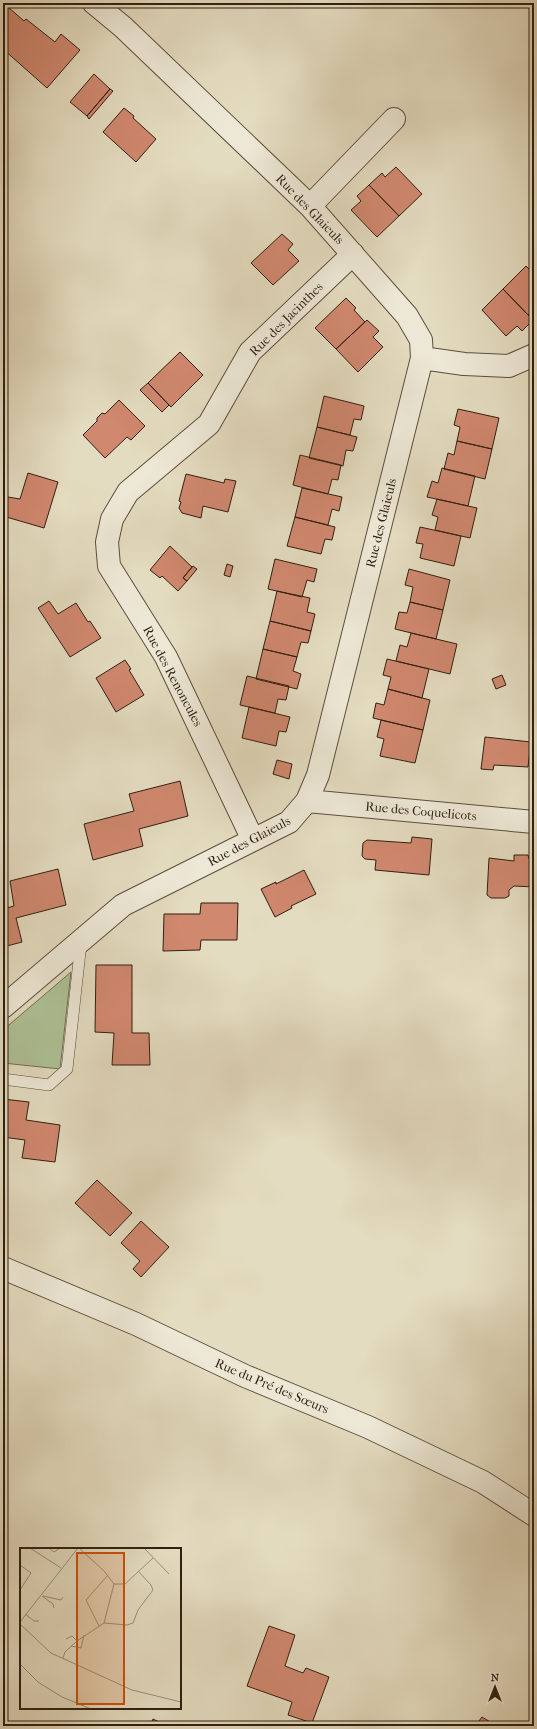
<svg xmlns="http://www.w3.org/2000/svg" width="537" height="1729" font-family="'IM FELL French Canon',serif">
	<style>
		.green { fill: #aec297; stroke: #6f7054 }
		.building { fill: #d0886f; stroke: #301f11 }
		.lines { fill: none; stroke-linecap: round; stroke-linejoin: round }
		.service-casing { stroke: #5d4e3d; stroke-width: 12 }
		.minor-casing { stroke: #5d4e3d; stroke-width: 24 }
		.service { stroke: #ede8d6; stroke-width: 11 }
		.minor { stroke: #ede8d6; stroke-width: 22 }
		.labels { text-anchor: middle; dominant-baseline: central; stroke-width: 3; stroke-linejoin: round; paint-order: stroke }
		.street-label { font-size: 13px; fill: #301f11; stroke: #ede8d6 }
		.inset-road { fill: none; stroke: #9c907a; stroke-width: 1 }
		.view { fill: #cc500d; fill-opacity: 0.15; stroke: #cc500d; stroke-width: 2 }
		.inset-edge { fill: none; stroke: #301f11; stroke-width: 2 }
	</style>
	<rect width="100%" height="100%" fill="#e4dcc0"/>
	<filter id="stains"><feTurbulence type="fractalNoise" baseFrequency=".005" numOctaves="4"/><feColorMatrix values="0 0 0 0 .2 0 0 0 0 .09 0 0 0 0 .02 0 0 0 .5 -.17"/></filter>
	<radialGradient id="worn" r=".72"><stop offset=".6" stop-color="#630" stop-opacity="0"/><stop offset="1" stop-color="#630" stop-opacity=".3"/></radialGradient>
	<path class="green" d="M71,972L60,1069L3,1063V1030Z"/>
	<path class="building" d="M8,7L24,21L26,19L55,42L61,34L80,50L47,88L3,49V13Z
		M94,74L110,89L87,116L70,102Z
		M110,89L113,91L89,119L87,116Z
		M124,108L134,116L133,118L156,139L136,162L103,132Z
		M396,167L422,194L399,216L369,185L382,173L385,177Z
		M369,185L399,216L377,237L351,210L361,201L357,196Z
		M282,234L293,244L288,250L299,261L273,285L251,263Z
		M526,266L534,274V309L528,315L503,289Z
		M503,289L533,320L522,331L517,326L506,336L482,310Z
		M346,298L356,308L354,310L365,322L336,349L315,328Z
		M367,320L379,331L373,337L383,347L358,372L336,349Z
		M180,352L203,375L171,407L148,383Z
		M148,383L169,405L162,412L140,390Z
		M324,396L364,406L361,420L354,419L350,435L317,427Z
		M119,400L145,426L131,440L127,437L105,458L83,435L97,421V418L102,413L105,414Z
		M458,409L499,418L492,449L457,441L460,427L454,425Z
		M317,427L357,437L353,451L346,450L343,466L309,458Z
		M457,441L492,449L485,479L444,469L448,453L454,455Z
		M300,455L341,465L338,480L332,479L328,494L293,485Z
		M442,468L475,476L468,506L427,497L432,481L438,483Z
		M28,473L58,482L44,528L3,516L8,497L20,499Z
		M186,474L224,483L225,479L236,481L228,512L203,506L201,518L182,513L179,508L181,502L179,501Z
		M302,488L342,497L339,511L332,509L328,525L295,517Z
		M437,499L477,508L470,538L435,530L438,517L432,515Z
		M295,517L335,527L332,540L325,539L321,554L287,546Z
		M420,527L461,536L454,566L420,558L423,544L416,543Z
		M170,546L192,567L183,578L187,581L178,591L162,576L160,578L150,570Z
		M275,559L317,569L314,582L307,580L302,597L268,589Z
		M227,564L233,566L230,577L224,575Z
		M193,566L197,569L187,581L183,578Z
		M409,569L450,580L443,610L410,602L413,587L405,585Z
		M6,571L7,588L3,589V572Z
		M277,591L310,598L307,612L315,614L311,631L270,621Z
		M49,601L58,614L76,603L88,622L90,621L101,638L70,657L38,608Z
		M410,602L443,610L436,639L395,629L399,612L407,613Z
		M270,621L311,631L308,643L301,642L297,657L263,649Z
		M411,633L457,644L450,674L396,661L400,645L407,647Z
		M263,649L297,657L293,671L301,674L297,689L256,679Z
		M387,659L429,669L422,698L388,689L391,677L383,675Z
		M125,660L131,669L129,670L144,695L116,712L96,678Z
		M502,675L506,685L496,689L492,679Z
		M247,676L289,686L286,700L278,699L275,713L240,705Z
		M388,689L430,700L423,730L373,718L376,703L384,705Z
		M249,707L290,717L286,732L279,731L276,746L242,738Z
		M381,720L423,730L415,763L380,756L384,739L377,737Z
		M485,737L531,742L528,767L494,765L493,770L481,769Z
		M277,760L292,764L289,779L273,774Z
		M180,781L188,816L139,829L143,846L93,860L84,824L134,811L129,794Z
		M412,837L432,839L429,875L375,870L376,860L365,859L362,856L363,843L367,840L411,843Z
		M514,855H528L529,859L534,860V887L514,886L509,890V896L505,898H491L487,895L489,858L514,861Z
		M58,869L66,905L16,918L22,942L3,947V909L14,906L10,881Z
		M304,870L316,894L291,906L292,908L275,917L261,889L276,882V884Z
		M201,903H238L237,940H201L200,950L163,951L164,914H200Z
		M96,965H132V1033H149L150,1065H112L114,1033L95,1032Z
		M3,1099L29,1102L26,1120L60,1125L55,1162L22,1158L25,1140L3,1137Z
		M97,1180L132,1213L110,1236L75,1203Z
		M141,1221L169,1247L141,1277L133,1269L140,1261L121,1243Z
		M269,1626L295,1635L285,1666L303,1673L306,1668L329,1677L312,1723L288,1715L292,1702L247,1686Z
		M482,1717L497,1726H475Z
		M153,1719L167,1726H150Z"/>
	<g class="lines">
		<defs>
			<path id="service" d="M3,1079L49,1085L67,1069L81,943"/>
			<path id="minor" d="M310,206L394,119
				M422,358L464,364L509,366L534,355
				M307,801L534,822
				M253,840L166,657L109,566L107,542L112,519L128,492L209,424L250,352L353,254
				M3,1007L123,905L289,822L307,801L318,775L422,358L421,340L407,316L310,206L123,27L94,3
				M3,1268L136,1324L245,1376L368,1427L483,1482L534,1515"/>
		</defs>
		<use href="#service" class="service-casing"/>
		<use href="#minor" class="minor-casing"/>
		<use href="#service" class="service"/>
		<use href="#minor" class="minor"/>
	</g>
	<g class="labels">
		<g class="street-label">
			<text transform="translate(310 209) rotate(46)">Rue des Glaieuls</text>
			<text transform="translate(286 319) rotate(-45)">Rue des Jacinthes</text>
			<text transform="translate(381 523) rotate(-76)">Rue des Glaieuls</text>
			<text transform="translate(173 676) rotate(62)">Rue des Renoncules</text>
			<text transform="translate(421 811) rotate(5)">Rue des Coquelicots</text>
			<text transform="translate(249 841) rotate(-28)">Rue des Glaieuls</text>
			<text transform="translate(272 1386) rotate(23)">Rue du Pré des Sœurs</text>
		</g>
	</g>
	<g transform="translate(20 1548)">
		<rect width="161" height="161" fill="#e4dcc0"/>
		<path class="inset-road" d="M10,0L41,20M124,0L149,26M30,1L34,4L40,0M0,17L11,25L0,42M94,36H105L133,10M22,48L33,56L34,60M23,48L41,52L43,49M5,66L14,73H19M0,74L58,0M84,75L107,77L113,75L118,62L133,42L131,37L118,23M0,76L31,105L112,142L161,154M79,78L66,52L88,27M46,91L52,88L57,93M51,98L61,100L64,87M43,110L45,104L57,93L84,75L94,36L84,23L59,0M0,116L18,134L42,149L71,161"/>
		<path class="view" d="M57,5H104V156H57Z"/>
		<rect width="161" height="161" class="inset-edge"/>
	</g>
	<rect width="537" height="1729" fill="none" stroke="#e4dcc0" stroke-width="16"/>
	<rect x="4" y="4" width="529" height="1721" fill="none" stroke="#301f11" stroke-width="2"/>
	<rect x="8" y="8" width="521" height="1713" fill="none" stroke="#301f11"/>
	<g transform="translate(495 1687)" stroke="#ede8d6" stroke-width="3" paint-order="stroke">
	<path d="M0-3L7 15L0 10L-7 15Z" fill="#301f11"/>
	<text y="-6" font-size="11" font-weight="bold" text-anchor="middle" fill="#301f11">N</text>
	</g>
	<rect width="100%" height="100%" filter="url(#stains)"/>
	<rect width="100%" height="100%" fill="url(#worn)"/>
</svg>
